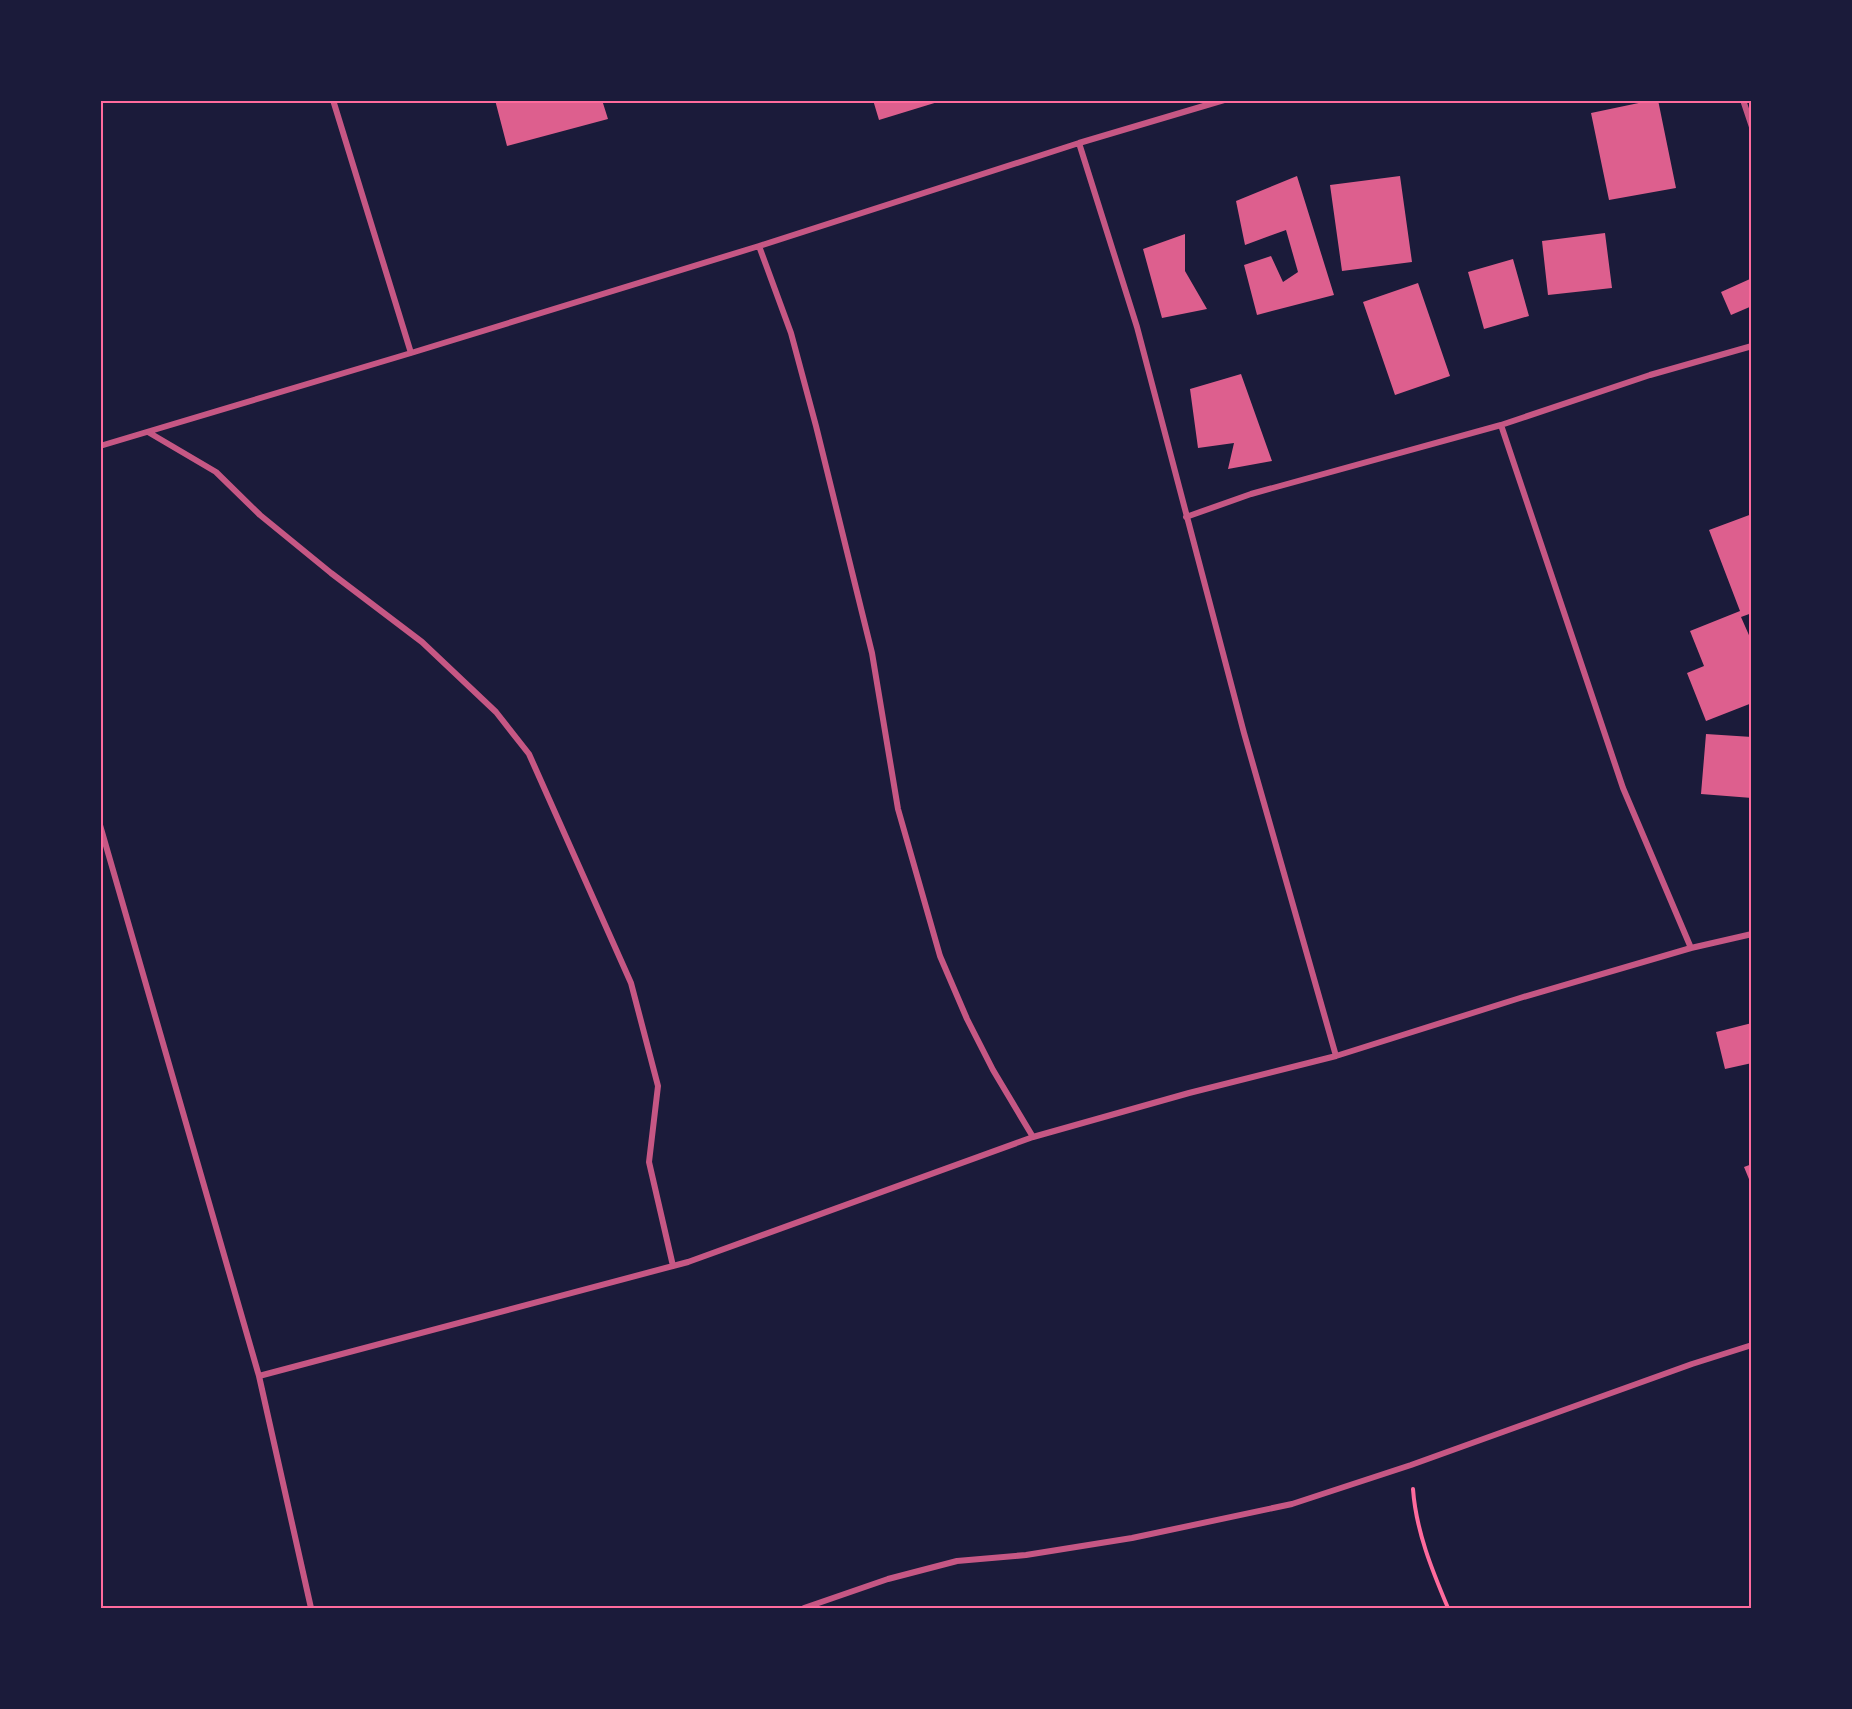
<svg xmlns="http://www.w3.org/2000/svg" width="1852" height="1709" font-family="Arial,sans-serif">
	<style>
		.building { fill: #dd5f8e }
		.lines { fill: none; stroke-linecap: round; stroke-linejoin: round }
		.path { stroke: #ff6b9d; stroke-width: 4 }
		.minor { stroke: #c65784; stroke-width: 6 }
		.neatline { fill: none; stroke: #ff6b9d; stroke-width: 2 }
	</style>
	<rect width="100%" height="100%" fill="#1b1b3a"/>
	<path class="building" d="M495,100H602L608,119L507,146Z
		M873,100H941V101L879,120Z
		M1653,100H1658L1676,188L1609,200L1591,113Z
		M1297,176L1334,295L1257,315L1244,265L1271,256L1283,282L1298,272L1286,230L1245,245L1236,201Z
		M1400,176L1412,262L1342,271L1330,185Z
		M1605,233L1612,288L1548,295L1542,241Z
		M1185,234V271L1207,309L1162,318L1143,249Z
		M1513,259L1529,316L1484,329L1468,272Z
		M1750,279L1752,282V306L1731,315L1721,292Z
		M1418,283L1450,376L1395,395L1363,302Z
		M1241,374L1272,461L1228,469L1234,443L1198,448L1190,389Z
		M1752,514V613L1741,617L1752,642V703L1706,721L1687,673L1704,666L1690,631L1740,611L1709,530Z
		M1706,734L1752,737V798L1701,794Z
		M1752,1023V1063L1725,1069L1716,1032Z
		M1752,1164V1184H1751L1744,1167Z"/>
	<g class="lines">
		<path class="path" d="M1413,1489C1416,1531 1432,1570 1448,1608"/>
		<path class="minor" d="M333,100L411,353
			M1743,100L1752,127
			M1079,143L1137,327L1244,733L1336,1056
			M759,246L791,333L816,426L872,653L898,809L940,956L967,1019L993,1070L1033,1137
			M1501,425L1623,788L1691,948
			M148,432L216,472L260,515L331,573L422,642L496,712L529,754L631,983L658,1086L649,1162L673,1266
			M100,446L411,353L759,246L1079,143L1224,100
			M1186,517L1251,494L1501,425L1650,375L1752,346
			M100,825L259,1376L311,1608
			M259,1376L688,1262L1033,1137L1189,1093L1336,1056L1520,998L1691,948L1752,934
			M804,1608L888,1579L957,1561L1026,1555L1132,1538L1292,1504L1411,1465L1692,1364L1752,1345"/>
	</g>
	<rect width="1852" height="1709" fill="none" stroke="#1b1b3a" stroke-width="204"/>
	<rect x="102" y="102" width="1648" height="1505" class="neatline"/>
</svg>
